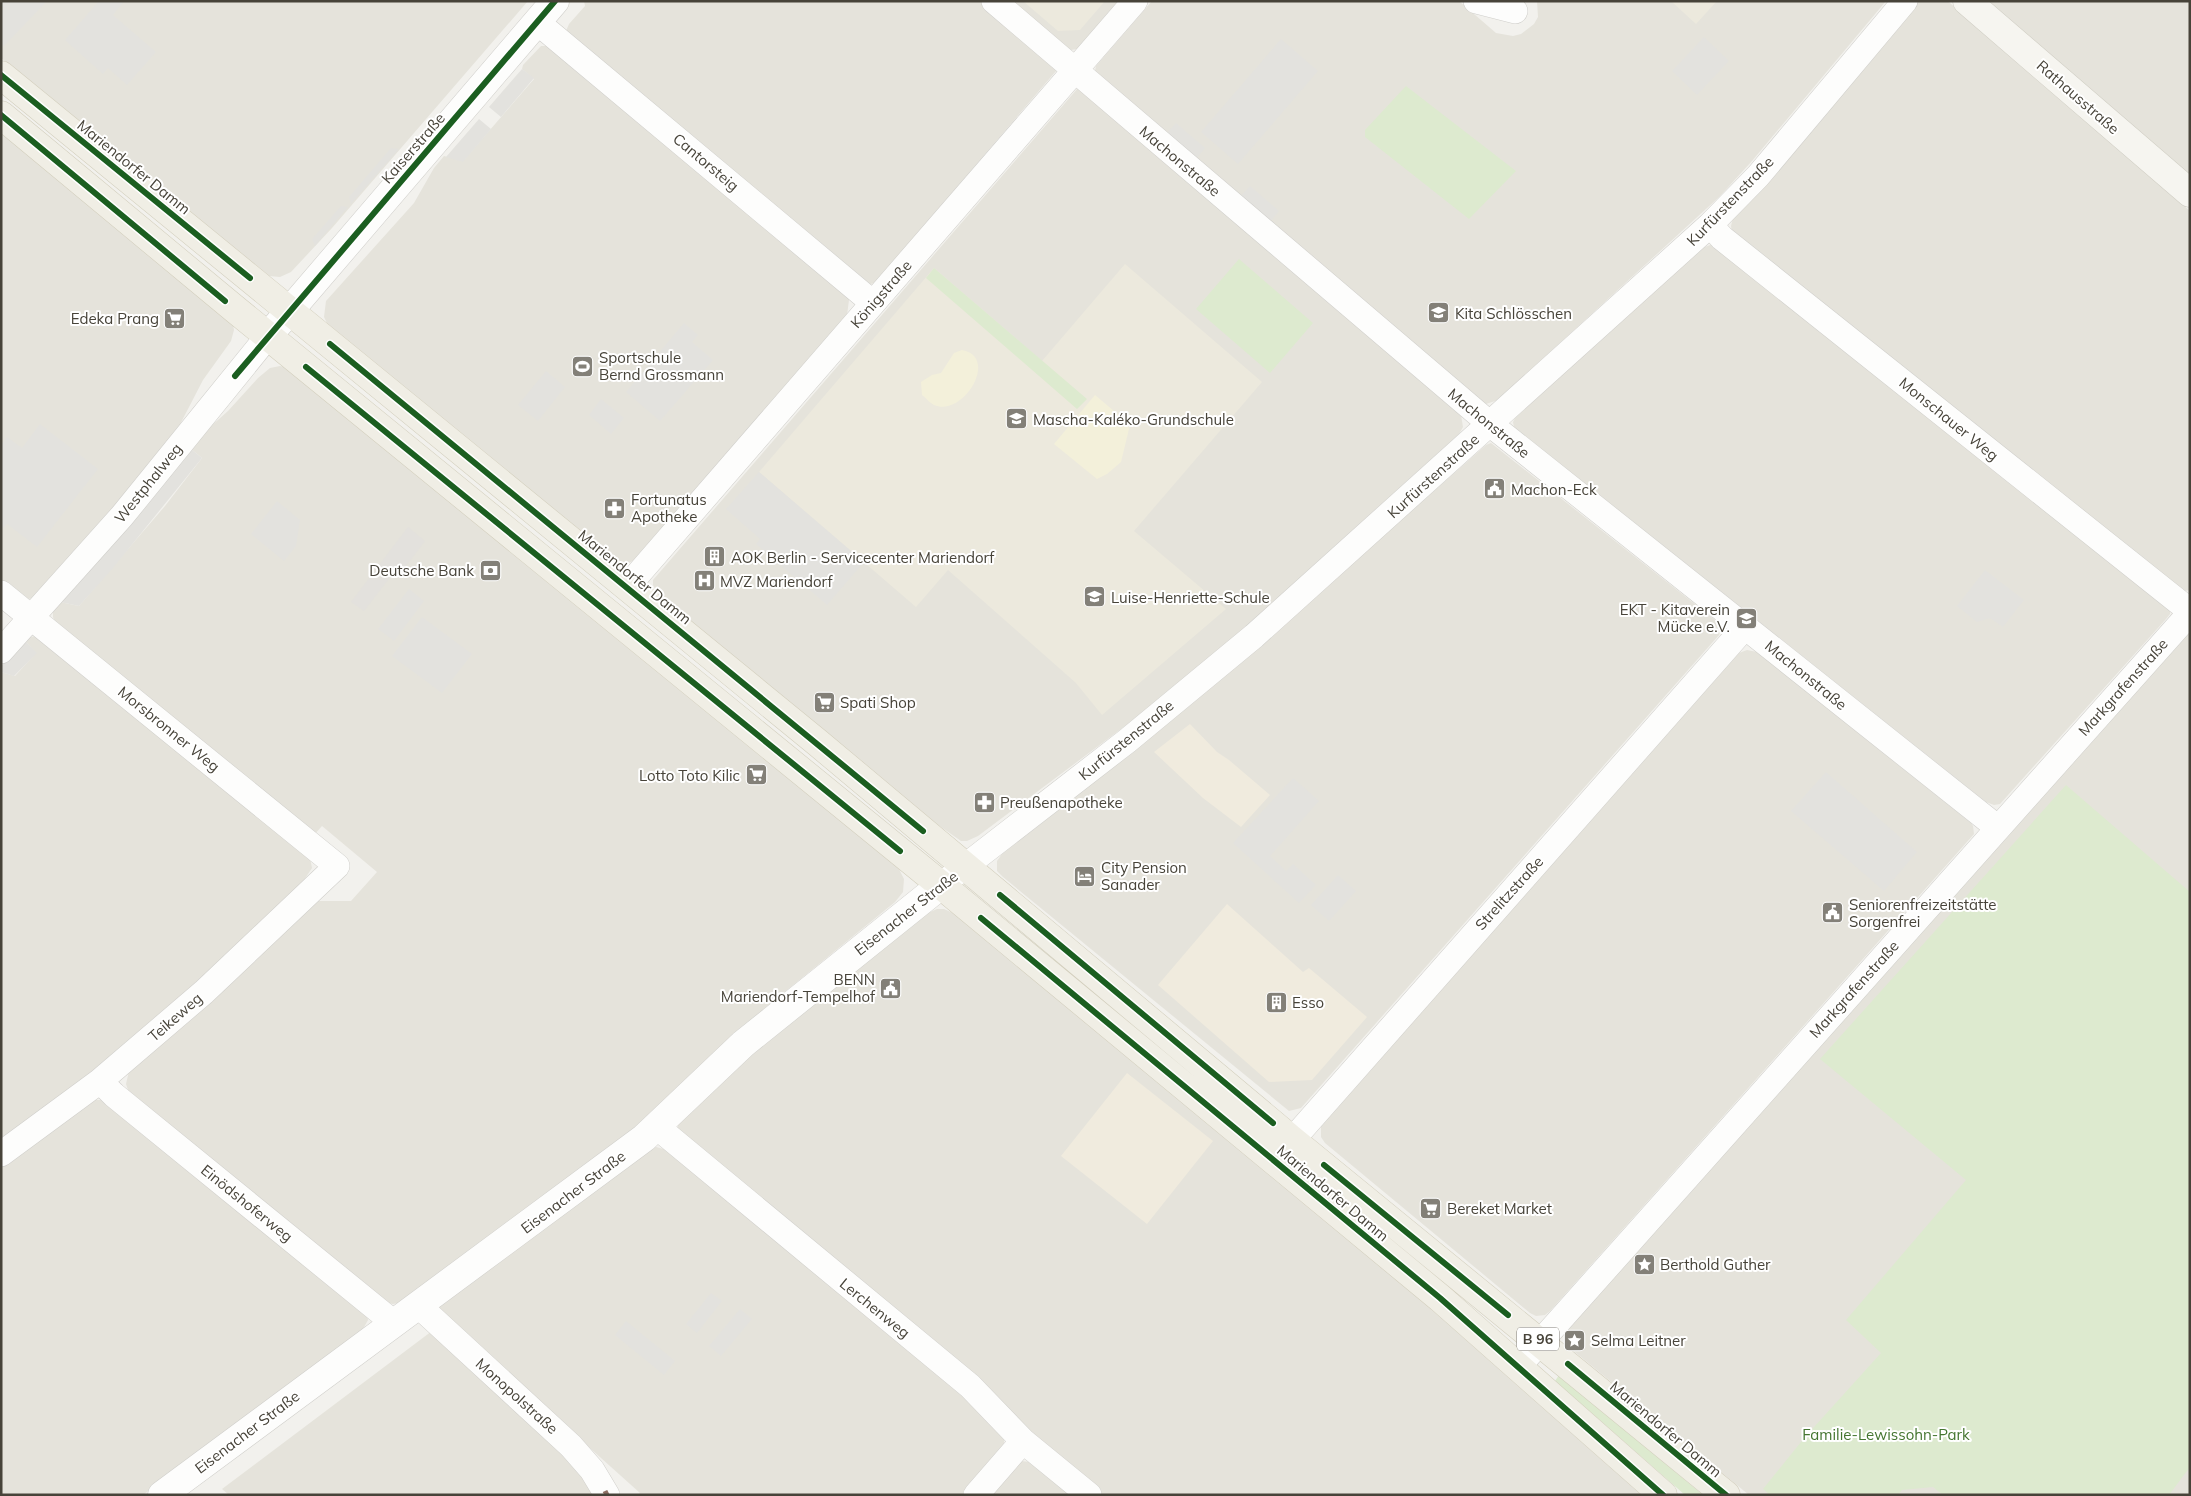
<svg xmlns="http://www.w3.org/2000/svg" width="2191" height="1496" font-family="Mulish,sans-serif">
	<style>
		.residential { fill: #e5e3db }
		.commercial { fill: #f0ebde }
		.industrial { fill: #e3e1dd }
		.education { fill: #ece9dd }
		.green { fill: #ddeacf }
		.sand { fill: #f3f0da }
		.parking { fill: #e3e2de }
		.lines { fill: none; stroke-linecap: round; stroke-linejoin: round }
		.minor-casing { stroke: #d0cfcb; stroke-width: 26 }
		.tertiary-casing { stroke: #d0cfcb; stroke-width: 29 }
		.secondary-casing { stroke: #d0cec4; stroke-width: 29 }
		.primary-casing { stroke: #d2cebc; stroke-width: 29 }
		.minor { stroke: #fdfdfc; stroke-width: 25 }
		.tertiary { stroke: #fdfdfc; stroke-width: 28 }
		.secondary { stroke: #f6f5f0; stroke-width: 28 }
		.primary { stroke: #f0eee5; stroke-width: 28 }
		.quiet { stroke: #8d6e63; stroke-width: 5; stroke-dasharray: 10 5; stroke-linecap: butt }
		.cycleway-casing { stroke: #fff; stroke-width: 9 }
		.cycleway { stroke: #1b5e20; stroke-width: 6 }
		.labels { text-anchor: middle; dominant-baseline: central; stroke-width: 4; stroke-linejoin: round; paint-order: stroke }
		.shield { fill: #fff; stroke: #7e7b74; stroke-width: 1 }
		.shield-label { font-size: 14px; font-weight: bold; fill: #474339 }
		.street-label { font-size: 15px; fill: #474339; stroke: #fff }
		.poi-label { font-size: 15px; fill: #474339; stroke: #fff; text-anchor: start }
		.park-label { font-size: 15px; fill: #447530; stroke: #fff }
	</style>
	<rect width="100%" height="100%" fill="#f2f1ed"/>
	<path class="residential" d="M1,1H528L332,228L291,272L280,277L269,276L260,270L1,58Z
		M584,1H981L1054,63L1056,71L875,283L870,284L566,31L569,24L585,6Z
		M1011,1H1118L1077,49L1071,50Z
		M1152,1H1459L1496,33L1513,36L1521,34L1534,24L1538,17L1537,1H1886L1752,161L1719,197L1498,400L1486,404L1483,403L1095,71L1096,66Z
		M1919,1H1947L1950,3L2190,211V590L2184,591L1732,232L1731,226L1733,218Z
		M1986,1H2190V179Z
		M541,46H550L848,297L849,300L847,315L636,559L629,563H620L613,558L329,327L324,317L326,301L414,203L434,168L444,156L463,161L534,79L522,69L523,65Z
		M1078,88L1461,415L1463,427L1459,434L1239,633L1129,723L978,836L967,841H961L934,822L659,596L653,585V580Z
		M1,132L233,324L234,330L231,341L203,380L174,436L37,597L28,599L23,598L1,581Z
		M1713,244L2170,608V614L2166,619L2000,804L1994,805L1986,802L1514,427L1513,422L1515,418L1702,248Z
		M280,366L289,368L898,867L904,879L903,892L895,902L765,1008L652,1116L398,1303L393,1304L388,1303L129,1093L126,1084L129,1071L314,901H351L377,872L322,826L314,835L55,623L53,617V612L60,602L79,606L165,506L202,458L191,449L200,436L228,411L258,378L270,368Z
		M1491,443L1715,620L1720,630L1719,635L1301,1108L1289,1111L1003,877L997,871V861L1002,854L1064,806L1261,644L1486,445Z
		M2190,630V1495H1749L1570,1348L1565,1338L1567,1330Z
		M35,636L310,858L312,868L304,880L233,952L90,1074L1,1142V672L15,676L36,653L26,642L28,638Z
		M1747,650L1757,652L1971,823L1973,826L1974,834L1550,1311L1545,1315L1536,1316L1530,1313L1325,1143L1321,1137V1126L1739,653Z
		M937,909H944L955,914L1420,1298L1641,1495H1101L1044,1447L678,1130V1124L749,1056L928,913Z
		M92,1100H102L367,1314L368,1320L362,1331L143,1495H1V1165Z
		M656,1147L667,1150L952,1383L1004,1436V1446L965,1495H638L640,1493L455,1327L439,1308L438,1306L650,1149Z
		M432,1331L559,1446L595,1495H229L222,1489Z
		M1021,1461L1030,1462L1071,1495H990Z"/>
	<path class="commercial" d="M1190,724L1217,752L1229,760L1270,795L1241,827L1203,798L1154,752Z
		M1227,904L1303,972L1309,968L1367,1017L1312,1080L1269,1082L1158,985Z
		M1127,1073L1213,1141L1147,1224L1061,1156Z"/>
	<path class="industrial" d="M408,527L425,541L400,574L395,571L364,611L351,602Z"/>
	<path class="education" d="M1023,1H1105L1080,30L1058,31Z
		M1671,1H1717L1696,24Z
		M1125,264L1262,382L1134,531L1226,609L1102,715L1076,683L948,570L916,607L759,472L934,268L1042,361Z"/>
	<path class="green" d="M1406,86L1516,171L1469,219L1365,137V130Z
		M1239,259L1313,323L1270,373L1196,309Z
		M934,268L1087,399L1077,409L926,278Z
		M2066,785L2190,892V1467L2169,1495H1943L1933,1487L1902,1490L1898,1495H1770L1763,1489L1805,1437L1881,1353L1846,1320L1966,1180L1820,1059Z
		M1559,1375L1703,1495H1685L1555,1381Z"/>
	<path class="sand" d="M962,350C1000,357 963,418 934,405C930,403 926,398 922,395L921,382L932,375L941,373L954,353Z
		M1095,395L1127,422L1129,429L1121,462L1107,474L1097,479L1054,444Z"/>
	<path class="parking" d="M1,1H47L4,46L1,44Z
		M99,1H124L113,15L156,52L127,85L108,68L103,74L65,40Z
		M1704,37L1729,61L1697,95L1672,71Z
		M1281,39L1318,71L1238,164L1201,132Z
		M522,69L534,78L501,117L489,107Z
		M479,119L491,129L463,162L446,157Z
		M1176,123L1205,148L1196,159L1166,134Z
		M391,148L399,149L351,204L349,197Z
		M1250,186L1279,211L1270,222L1240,197Z
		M341,206L348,207L315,246L312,239Z
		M684,323L698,335L692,342L713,360L660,421L626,392Z
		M546,371L565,387L538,421L518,405Z
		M601,399L624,418L611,434L589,415Z
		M40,424L98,469L37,547L7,524L1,530V445L7,437L22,448Z
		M191,449L202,458L113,568L79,606L60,602Z
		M759,472L864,562L827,605L756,544L760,539L726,509Z
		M277,501L300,520L296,546L284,561L251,534Z
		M1985,570L2024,600L2003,627L1990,618L1977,622L1957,606Z
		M409,589L424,601L394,641L378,629Z
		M422,617L472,654L442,693L392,656Z
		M26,640V642L37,653L14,676L1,672V666Z
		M1826,772L1917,852L1884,891L1791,811Z
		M1293,778L1319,801L1270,856L1286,871L1293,864L1316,885L1299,903L1233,843Z
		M1338,875L1356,891L1329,921L1311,905Z
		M711,1293L722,1301L697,1333L686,1324Z
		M740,1309L752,1319L721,1356L709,1346Z
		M626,1321L675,1361L664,1375L615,1335Z"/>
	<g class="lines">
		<defs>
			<path id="minor" d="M994,1L1490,424L1998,828
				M1476,1L1515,11
				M537,22L873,303
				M1710,225L1722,238L2190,611
				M627,587L1135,1
				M1,593L337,866L204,992L100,1081L1,1154
				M1,651L122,516L268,336
				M941,885L1127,741L1254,636L1710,225L1758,176L1905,1
				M100,1081L114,1095L394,1323
				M657,1127L970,1386L1023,1441L1089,1495
				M1279,1155L1745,627
				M419,1306L571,1446L592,1470L607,1495
				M1518,1367L2190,613
				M976,1495L1023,1441"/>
			<path id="tertiary" d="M268,336L555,1
				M162,1495L644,1138L743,1044L941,885"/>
			<path id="secondary" d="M1967,1L2190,193"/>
			<path id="primary" d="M1,75L818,743L1292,1140L1726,1495
				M1,115L236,310L941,885L1440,1298L1663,1495"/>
		</defs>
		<use href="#minor" class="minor-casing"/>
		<use href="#tertiary" class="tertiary-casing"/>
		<use href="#secondary" class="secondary-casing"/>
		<use href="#primary" class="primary-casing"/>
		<use href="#minor" class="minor"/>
		<use href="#tertiary" class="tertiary"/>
		<use href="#secondary" class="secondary"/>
		<use href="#primary" class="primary"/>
		<path class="quiet" d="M605,1491L607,1495"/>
		<defs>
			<path id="cycleway" d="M1,75L250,278
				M1,115L225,301
				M330,344L923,831
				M306,367L900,851
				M235,376L555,1
				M1000,895L1273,1123
				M981,918L1440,1298L1663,1495
				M1324,1165L1508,1315
				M1568,1364L1726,1495"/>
		</defs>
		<use href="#cycleway" class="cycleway-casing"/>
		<use href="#cycleway" class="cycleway"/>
	</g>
	<defs>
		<symbol id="school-square" viewBox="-11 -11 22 22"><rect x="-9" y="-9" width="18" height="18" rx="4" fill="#838078" stroke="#fff"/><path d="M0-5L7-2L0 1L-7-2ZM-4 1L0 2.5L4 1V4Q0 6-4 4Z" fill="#fff"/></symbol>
		<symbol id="supermarket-square" viewBox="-11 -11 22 22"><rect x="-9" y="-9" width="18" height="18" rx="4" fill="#838078" stroke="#fff"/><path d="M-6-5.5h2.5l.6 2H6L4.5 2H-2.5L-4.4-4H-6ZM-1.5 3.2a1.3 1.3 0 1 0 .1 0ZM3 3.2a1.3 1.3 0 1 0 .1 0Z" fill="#fff"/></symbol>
		<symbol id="stadium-square" viewBox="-11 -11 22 22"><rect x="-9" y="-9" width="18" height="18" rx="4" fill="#838078" stroke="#fff"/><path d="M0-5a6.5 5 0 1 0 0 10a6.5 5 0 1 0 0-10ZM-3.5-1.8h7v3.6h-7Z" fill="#fff"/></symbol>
		<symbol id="civic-square" viewBox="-11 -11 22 22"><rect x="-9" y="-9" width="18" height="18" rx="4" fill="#838078" stroke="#fff"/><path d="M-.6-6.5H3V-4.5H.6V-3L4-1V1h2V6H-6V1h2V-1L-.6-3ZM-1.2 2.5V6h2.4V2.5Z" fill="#fff"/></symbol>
		<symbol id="pharmacy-square" viewBox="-11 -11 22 22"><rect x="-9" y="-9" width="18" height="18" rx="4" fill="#838078" stroke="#fff"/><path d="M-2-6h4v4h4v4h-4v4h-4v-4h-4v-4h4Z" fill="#fff"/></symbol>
		<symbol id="building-square" viewBox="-11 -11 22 22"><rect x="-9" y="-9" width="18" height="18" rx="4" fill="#838078" stroke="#fff"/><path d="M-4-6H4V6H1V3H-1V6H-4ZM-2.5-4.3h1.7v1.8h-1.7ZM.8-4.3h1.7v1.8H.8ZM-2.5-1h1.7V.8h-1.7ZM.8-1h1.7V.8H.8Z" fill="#fff"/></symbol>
		<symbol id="bank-square" viewBox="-11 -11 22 22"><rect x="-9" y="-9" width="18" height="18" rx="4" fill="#838078" stroke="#fff"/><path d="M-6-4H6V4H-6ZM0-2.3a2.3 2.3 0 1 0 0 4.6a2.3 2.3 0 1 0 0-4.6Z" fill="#fff"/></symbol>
		<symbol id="hospital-square" viewBox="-11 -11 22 22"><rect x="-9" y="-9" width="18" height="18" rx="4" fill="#838078" stroke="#fff"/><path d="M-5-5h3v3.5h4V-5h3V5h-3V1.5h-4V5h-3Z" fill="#fff"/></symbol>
		<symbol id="hotel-square" viewBox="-11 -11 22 22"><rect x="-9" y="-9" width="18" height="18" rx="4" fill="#838078" stroke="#fff"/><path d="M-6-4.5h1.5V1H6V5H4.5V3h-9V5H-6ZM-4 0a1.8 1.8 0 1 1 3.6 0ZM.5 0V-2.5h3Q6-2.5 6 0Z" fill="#fff"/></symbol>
		<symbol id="sight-square" viewBox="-11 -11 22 22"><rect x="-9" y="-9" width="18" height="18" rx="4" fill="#838078" stroke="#fff"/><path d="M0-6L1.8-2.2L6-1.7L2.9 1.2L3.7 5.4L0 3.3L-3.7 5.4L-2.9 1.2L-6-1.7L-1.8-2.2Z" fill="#fff"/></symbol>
	</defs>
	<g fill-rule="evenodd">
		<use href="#school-square" x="1426" y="300" width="25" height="25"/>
		<use href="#supermarket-square" x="162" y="306" width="25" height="25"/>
		<use href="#stadium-square" x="570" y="354" width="25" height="25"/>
		<use href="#school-square" x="1004" y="406" width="25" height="25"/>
		<use href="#civic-square" x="1482" y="476" width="25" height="25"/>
		<use href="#pharmacy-square" x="602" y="496" width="25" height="25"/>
		<use href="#building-square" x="702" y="544" width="25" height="25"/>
		<use href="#bank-square" x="478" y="558" width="25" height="25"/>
		<use href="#hospital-square" x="692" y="568" width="25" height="25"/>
		<use href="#school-square" x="1082" y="584" width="25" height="25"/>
		<use href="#school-square" x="1734" y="606" width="25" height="25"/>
		<use href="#supermarket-square" x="812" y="690" width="25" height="25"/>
		<use href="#supermarket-square" x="744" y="762" width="25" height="25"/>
		<use href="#pharmacy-square" x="972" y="790" width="25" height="25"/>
		<use href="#hotel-square" x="1072" y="864" width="25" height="25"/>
		<use href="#civic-square" x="1820" y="900" width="25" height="25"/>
		<use href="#civic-square" x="878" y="976" width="25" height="25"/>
		<use href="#building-square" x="1264" y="990" width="25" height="25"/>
		<use href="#supermarket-square" x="1418" y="1196" width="25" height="25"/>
		<use href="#sight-square" x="1632" y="1252" width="25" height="25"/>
		<use href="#sight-square" x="1562" y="1328" width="25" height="25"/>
	</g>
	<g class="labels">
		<rect class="shield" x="1517" y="1327.5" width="42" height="23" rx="4"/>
		<g class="shield-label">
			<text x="1538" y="1339">B 96</text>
		</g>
		<g class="street-label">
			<text transform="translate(2078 97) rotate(41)">Rathausstraße</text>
			<text transform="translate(413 148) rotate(-49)">Kaiserstraße</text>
			<text transform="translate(1180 161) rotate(40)">Machonstraße</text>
			<text transform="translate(706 162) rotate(40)">Cantorsteig</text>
			<text transform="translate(134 167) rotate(39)">Mariendorfer Damm</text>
			<text transform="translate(1730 201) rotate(-46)">Kurfürstenstraße</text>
			<text transform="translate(881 294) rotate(-49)">Königstraße</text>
			<text transform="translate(1949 419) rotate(39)">Monschauer Weg</text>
			<text transform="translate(1489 423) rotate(39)">Machonstraße</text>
			<text transform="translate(1433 476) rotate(-42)">Kurfürstenstraße</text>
			<text transform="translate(148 483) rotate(-51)">Westphalweg</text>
			<text transform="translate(635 577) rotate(39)">Mariendorfer Damm</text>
			<text transform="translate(1806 675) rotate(39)">Machonstraße</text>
			<text transform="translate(2123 687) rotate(-48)">Markgrafenstraße</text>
			<text transform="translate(169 729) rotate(39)">Morsbronner Weg</text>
			<text transform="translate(1126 740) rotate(-39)">Kurfürstenstraße</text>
			<text transform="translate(1509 893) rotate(-48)">Strelitzstraße</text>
			<text transform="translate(906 913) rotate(-38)">Eisenacher Straße</text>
			<text transform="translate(1854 989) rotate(-48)">Markgrafenstraße</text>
			<text transform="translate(175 1017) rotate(-41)">Teikeweg</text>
			<text transform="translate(573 1192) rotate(-37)">Eisenacher Straße</text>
			<text transform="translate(1333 1193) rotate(40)">Mariendorfer Damm</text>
			<text transform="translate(247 1203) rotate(39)">Einödshoferweg</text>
			<text transform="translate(875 1308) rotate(39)">Lerchenweg</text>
			<text transform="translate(517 1396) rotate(42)">Monopolstraße</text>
			<text transform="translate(1666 1429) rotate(40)">Mariendorfer Damm</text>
			<text transform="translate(247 1432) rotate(-37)">Eisenacher Straße</text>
		</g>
		<g class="poi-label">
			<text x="1455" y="313">Kita Schlösschen</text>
			<text x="159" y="318" text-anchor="end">Edeka Prang</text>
			<text x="599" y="357">Sportschule<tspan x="599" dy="17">Bernd Grossmann</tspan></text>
			<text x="1033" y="419">Mascha-Kaléko-Grundschule</text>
			<text x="1511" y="489">Machon-Eck</text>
			<text x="631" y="499">Fortunatus<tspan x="631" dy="17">Apotheke</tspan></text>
			<text x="731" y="557">AOK Berlin - Servicecenter Mariendorf</text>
			<text x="474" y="570" text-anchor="end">Deutsche Bank</text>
			<text x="720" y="581">MVZ Mariendorf</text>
			<text x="1111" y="597">Luise-Henriette-Schule</text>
			<text x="1730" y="609" text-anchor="end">EKT - Kitaverein<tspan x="1730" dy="17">Mücke e.V.</tspan></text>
			<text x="840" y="702">Spati Shop</text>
			<text x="740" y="775" text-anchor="end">Lotto Toto Kilic</text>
			<text x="1000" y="802">Preußenapotheke</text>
			<text x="1101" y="867">City Pension<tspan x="1101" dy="17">Sanader</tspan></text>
			<text x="1849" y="904">Seniorenfreizeitstätte<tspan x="1849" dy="17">Sorgenfrei</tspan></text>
			<text x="875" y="979" text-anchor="end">BENN<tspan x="875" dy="17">Mariendorf-Tempelhof</tspan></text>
			<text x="1292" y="1002">Esso</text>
			<text x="1447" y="1208">Bereket Market</text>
			<text x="1660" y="1264">Berthold Guther</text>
			<text x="1591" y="1340">Selma Leitner</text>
		</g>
		<g class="park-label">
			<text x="1886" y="1434">Familie-Lewissohn-Park</text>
		</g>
	</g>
	<rect width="2191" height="1496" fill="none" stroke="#474339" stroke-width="5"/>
</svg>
